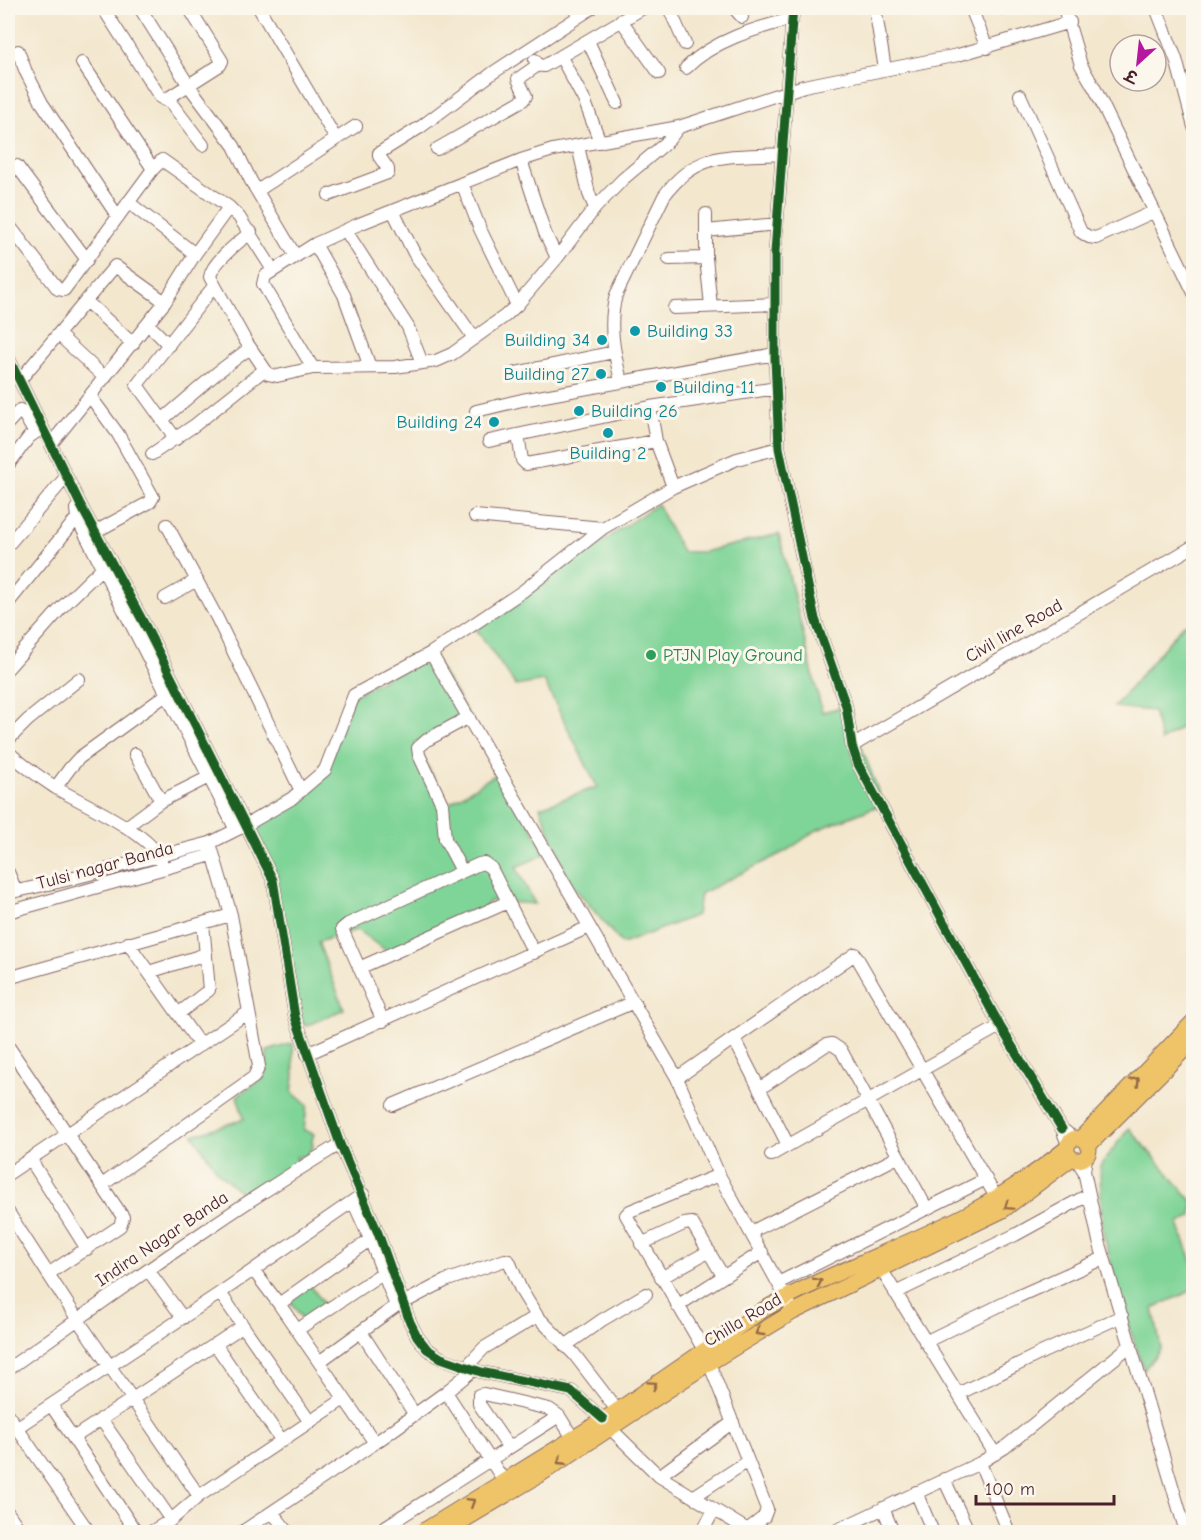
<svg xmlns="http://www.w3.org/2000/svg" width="1201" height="1540" font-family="'Comic Neue','Playpen Sans Deva',sans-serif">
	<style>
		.green { fill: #7fd497; stroke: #647a61; stroke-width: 1.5 }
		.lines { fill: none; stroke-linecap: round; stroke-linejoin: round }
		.minor-casing { stroke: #856564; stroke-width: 14 }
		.major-casing { stroke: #856564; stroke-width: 17 }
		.minor { stroke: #fff; stroke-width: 12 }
		.major { stroke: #efc469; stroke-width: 15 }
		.cycleway-casing { stroke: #fbf7ec; stroke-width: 13 }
		.cycleway { stroke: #1b5e20; stroke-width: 9 }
		.oneway { stroke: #946947 }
		.culture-dot { fill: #0f9aa8; stroke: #fbf7ec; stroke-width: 2 }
		.leisure-dot { fill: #2e9e5b; stroke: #fbf7ec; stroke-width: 2 }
		.labels { text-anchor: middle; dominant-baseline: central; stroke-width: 6; stroke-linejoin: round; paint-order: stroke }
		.culture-label { font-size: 18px; fill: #0d838f; stroke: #fbf7ec; text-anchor: start }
		.street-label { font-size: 18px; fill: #4a1f2b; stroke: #fbf7ec }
		.leisure-label { font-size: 18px; fill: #27864d; stroke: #fbf7ec; text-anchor: start }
	</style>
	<rect width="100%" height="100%" fill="#fbf7ec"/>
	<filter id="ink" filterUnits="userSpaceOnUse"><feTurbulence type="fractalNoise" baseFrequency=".0167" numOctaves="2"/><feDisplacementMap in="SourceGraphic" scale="12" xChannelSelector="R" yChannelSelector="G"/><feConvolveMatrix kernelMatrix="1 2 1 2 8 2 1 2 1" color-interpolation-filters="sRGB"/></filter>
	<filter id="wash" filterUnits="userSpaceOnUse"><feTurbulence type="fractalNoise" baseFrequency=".008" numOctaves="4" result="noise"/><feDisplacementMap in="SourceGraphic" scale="24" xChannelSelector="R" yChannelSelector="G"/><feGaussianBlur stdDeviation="1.35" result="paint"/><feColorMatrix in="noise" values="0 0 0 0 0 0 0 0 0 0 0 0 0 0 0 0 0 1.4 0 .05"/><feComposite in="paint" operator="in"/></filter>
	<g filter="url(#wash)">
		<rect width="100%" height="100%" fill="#f3e7ce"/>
		<path class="green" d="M657,504L682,552H703L779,534L822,712L846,706L883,804L817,830L786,851L700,894L697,915L622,944L569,881L540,807L597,787L544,681L516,686L476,629Z
			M1193,621V719L1161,741L1153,711L1114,707L1183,625Z
			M431,653L467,712L415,743L448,804L501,771L546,854L516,867L535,904L490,901L482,912L388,952L357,930L318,942L344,1009L306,1026L300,1019L273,880L246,825L325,770L354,695Z
			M293,1043L294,1077L292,1092L307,1105L304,1130L314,1134L312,1140L313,1147L306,1156L296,1157L299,1161L247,1198L219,1173L193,1135L244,1119L237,1096L265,1077L267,1051Z
			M1129,1128L1193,1202L1192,1216L1178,1224L1193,1263V1290L1153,1308L1161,1348L1144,1370L1123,1310L1102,1228L1100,1166Z
			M309,1283L327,1309L305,1323L289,1299Z"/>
	</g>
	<g filter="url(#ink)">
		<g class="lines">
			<defs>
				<path id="minor" d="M8,8H9
					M103,8L160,97L165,100L220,65L222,61L189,8
					M140,8L189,86L234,146L251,181L295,255
					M259,8L336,139
					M669,8L685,44
					M734,8L742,17
					M793,8L775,252V359L779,448L815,619L846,706L852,746L858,764L1000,1026L1062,1129
					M875,8L885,69
					M971,8L987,48
					M1064,8L1081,65L1095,89L1194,293
					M1156,8L1176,59L1194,127
					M1004,9L1007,8
					M621,20L659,73
					M588,41L617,103
					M18,51L26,72L42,103L118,217
					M561,57L585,102L600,142
					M535,60L538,65L544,66L643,8
					M82,63L153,169
					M686,68C714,40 754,29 791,19
					M1020,95L1081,232L1089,237L1096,238L1153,212
					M168,99L203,145
					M578,146L589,194L595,208
					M437,149L523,100L526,96L518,79L538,65
					M521,160L545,233L557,258
					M8,165L17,166L87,260
					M462,183L480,229L517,305
					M257,191L356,126
					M329,195L388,173V169L379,156V153L422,126L494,72L592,8
					M128,202L195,254
					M393,211L414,253L474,338
					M706,214V258L711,306
					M8,224L58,289L64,290L153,169L162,160L229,207L239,217L273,270
					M346,231L408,327L422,363
					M706,231L777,224
					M251,232C239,242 212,262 210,277L245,340L268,374L277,376L313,368L395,367L436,361L452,354L505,316L517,305L557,258L595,208L623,179L667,142L679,127L804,86L958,55L1070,22
					M315,244L344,295L370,367
					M669,259L706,258
					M87,302L133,344
					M674,308L775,304
					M148,324L169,345
					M59,335L105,378
					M8,357L80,504L147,629L273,880L295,1017L340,1144L378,1233L410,1322L417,1336L427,1349L441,1358L481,1372L571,1391L603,1419
					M313,368L263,284L265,276L315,244L359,224L521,160L553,150L679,127
					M515,373L614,352
					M19,381L115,266L165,302
					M621,381C614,352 608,325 616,295L664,196C697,150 731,157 782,154
					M90,396L118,434L153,497L150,502L95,532
					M650,407L656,441L673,487
					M476,411L522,400L775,354
					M162,420L218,372L250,348
					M8,423L20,410L22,411L34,432
					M518,435L522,460L526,464L656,441
					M176,439L137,385L214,286
					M489,441L650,407L777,388
					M51,444L165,302L195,254L229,207
					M152,454L195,425L264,370
					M8,465L29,437L42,428
					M80,504L76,509L77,518L236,830
					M475,516L603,528
					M167,525L217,618L301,791
					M8,545L66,477
					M165,598L197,580
					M8,603L77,518
					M431,653L677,1078L719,1175L790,1305
					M8,668L62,607L103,567
					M8,740L28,720L79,679
					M852,746L1194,546
					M8,752C23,765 39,777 56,788C80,802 154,835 161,861
					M135,754L161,801
					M56,787L70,768L79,758L166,695
					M126,827L161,801L209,777
					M462,871L445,839L442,804L419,755L418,748L427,740L469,717
					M8,872L16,891
					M8,893L62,881L210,843
					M8,912L212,855
					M128,943L200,1045
					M359,968L508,902
					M149,972L206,954
					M8,978L231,915
					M178,1014L209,990L203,923
					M383,1021L342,929L348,924L479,864L484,863L491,868L534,953
					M734,1039L788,1145
					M8,1046L123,1217L120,1226L48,1274
					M307,1054L589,927
					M677,1078L855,954L996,1197
					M759,1089L826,1045L832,1044L841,1050L927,1209
					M393,1105L634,1002
					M1068,1145L1062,1129L1075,1139
					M771,1155L1000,1026
					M30,1159L87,1249
					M1077,1160L1084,1171L1086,1158
					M1084,1171L1099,1241L1186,1532
					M8,1174L249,1012L231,915L210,843L246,825L291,799L325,770L354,695L431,653L523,591L603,528L673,487L737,459L779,448
					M102,1185L254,1077L259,1066L249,1012
					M8,1212L78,1320L199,1496
					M751,1232L898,1157
					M641,1244L684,1224L692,1223L723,1276
					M878,1264L995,1454
					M148,1270L183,1318
					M254,1271L279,1304L375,1443
					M661,1278L709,1251
					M778,1283L986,1179
					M220,1293L310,1422
					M895,1293L1015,1235L1088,1195
					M403,1303L445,1281L505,1260L509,1261L521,1290L537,1316L574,1354L617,1410
					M279,1304L375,1236
					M677,1306L762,1252
					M297,1330L390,1268
					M361,1332L415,1415
					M925,1342L1019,1296L1104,1258
					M215,1344L282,1441
					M565,1346L602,1320L646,1294
					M704,1350L626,1215L630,1211L719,1175
					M319,1362L396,1306L370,1239L353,1201
					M709,1363L767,1509L764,1517L747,1530
					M466,1367L484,1348L537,1316
					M8,1369C117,1292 225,1213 340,1144
					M446,1392L508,1487
					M958,1394L1043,1352L1122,1316
					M51,1405L136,1532
					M8,1415L89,1532
					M101,1419L171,1520
					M16,1428L220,1293L363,1194
					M610,1428L659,1476L751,1532
					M73,1438L243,1326
					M509,1448L479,1404V1395L484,1394L549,1409L559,1416L573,1438
					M980,1463L1009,1532
					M659,1476L733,1422
					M944,1479L966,1526
					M916,1492L933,1532
					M693,1497L748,1461
					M883,1508L893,1532
					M272,1512L288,1532
					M8,1513L21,1532
					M151,1532L171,1520L199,1496L344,1399
					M242,1532L375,1443L446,1392L473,1370
					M377,1532L559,1416
					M678,1532H683
					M702,1532L714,1510
					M833,1532L980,1463L1004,1448L1131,1345"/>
				<path id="major" d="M1067 1149a11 11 0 1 1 22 0a11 11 0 1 1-22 0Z
					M1081,1138L1194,1021
					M1089,1145L1194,1040
					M422,1532L611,1415L763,1310C830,1272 903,1248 971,1212C1005,1194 1037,1172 1067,1148
					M444,1532L541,1474L709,1363L793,1312L1003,1210L1072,1158"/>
			</defs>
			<use href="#minor" class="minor-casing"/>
			<use href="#major" class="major-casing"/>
			<use href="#minor" class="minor"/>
			<use href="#major" class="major"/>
			<defs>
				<path id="cycleway" d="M793,8L775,252V359L779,448L815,619L846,706L852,746L858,764L1000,1026L1062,1129
					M8,357L80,504L147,629L273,880L295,1017L340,1144L378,1233L410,1322L417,1336L427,1349L441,1358L481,1372L571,1391L603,1419"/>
			</defs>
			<use href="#cycleway" class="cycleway-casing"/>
			<use href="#cycleway" class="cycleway"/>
		</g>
		<defs><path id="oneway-chevron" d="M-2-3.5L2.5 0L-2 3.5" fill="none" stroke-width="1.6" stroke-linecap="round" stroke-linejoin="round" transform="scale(1.5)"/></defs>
		<g class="oneway">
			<use href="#oneway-chevron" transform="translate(1136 1081) rotate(-46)"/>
			<use href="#oneway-chevron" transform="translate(1008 1206) rotate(145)"/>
			<use href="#oneway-chevron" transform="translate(818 1282) rotate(-26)"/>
			<use href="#oneway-chevron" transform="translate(759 1332) rotate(149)"/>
			<use href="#oneway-chevron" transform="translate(653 1385) rotate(-34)"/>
			<use href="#oneway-chevron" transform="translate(561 1461) rotate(147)"/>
			<use href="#oneway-chevron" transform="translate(471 1502) rotate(-32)"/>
		</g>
	</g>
	<g class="culture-dot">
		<circle cx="635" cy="331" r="6"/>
		<circle cx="602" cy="340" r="6"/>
		<circle cx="601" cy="374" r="6"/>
		<circle cx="661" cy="387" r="6"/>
		<circle cx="579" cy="411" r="6"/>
		<circle cx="494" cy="422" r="6"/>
		<circle cx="608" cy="433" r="6"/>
	</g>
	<circle class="leisure-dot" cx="651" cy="655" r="6"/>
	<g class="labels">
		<g class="culture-label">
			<text x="647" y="331">Building 33</text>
			<text x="590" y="340" text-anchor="end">Building 34</text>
			<text x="589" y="374" text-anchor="end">Building 27</text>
			<text x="673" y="387">Building 11</text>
			<text x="591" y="411">Building 26</text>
			<text x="482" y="422" text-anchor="end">Building 24</text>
			<text x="608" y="453" text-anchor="middle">Building 2</text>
		</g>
		<g class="street-label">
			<text transform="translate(1014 631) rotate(-30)">Civil line Road</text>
			<text transform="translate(105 866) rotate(-15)">Tulsi nagar Banda</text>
			<text transform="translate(162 1239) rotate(-34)">Indira Nagar Banda</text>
			<text transform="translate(743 1320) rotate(-31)">Chilla Road</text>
		</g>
		<g class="leisure-label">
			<text x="663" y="655">PTJN Play Ground</text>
		</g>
	</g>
	<rect width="1201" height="1540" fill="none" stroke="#fbf7ec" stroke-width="30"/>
	<g transform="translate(1138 63) rotate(207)"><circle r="28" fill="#fbf7ec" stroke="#b4a19f" stroke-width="1.5"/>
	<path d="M0-4.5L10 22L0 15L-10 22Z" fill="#b5179e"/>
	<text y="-9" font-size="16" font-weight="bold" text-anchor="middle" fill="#4a1f2b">उ</text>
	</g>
	<path d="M976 1495v9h138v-9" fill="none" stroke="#4a1f2b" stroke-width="3"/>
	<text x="985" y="1495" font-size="18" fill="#4a1f2b" stroke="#fbf7ec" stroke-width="4.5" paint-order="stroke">100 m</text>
</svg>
